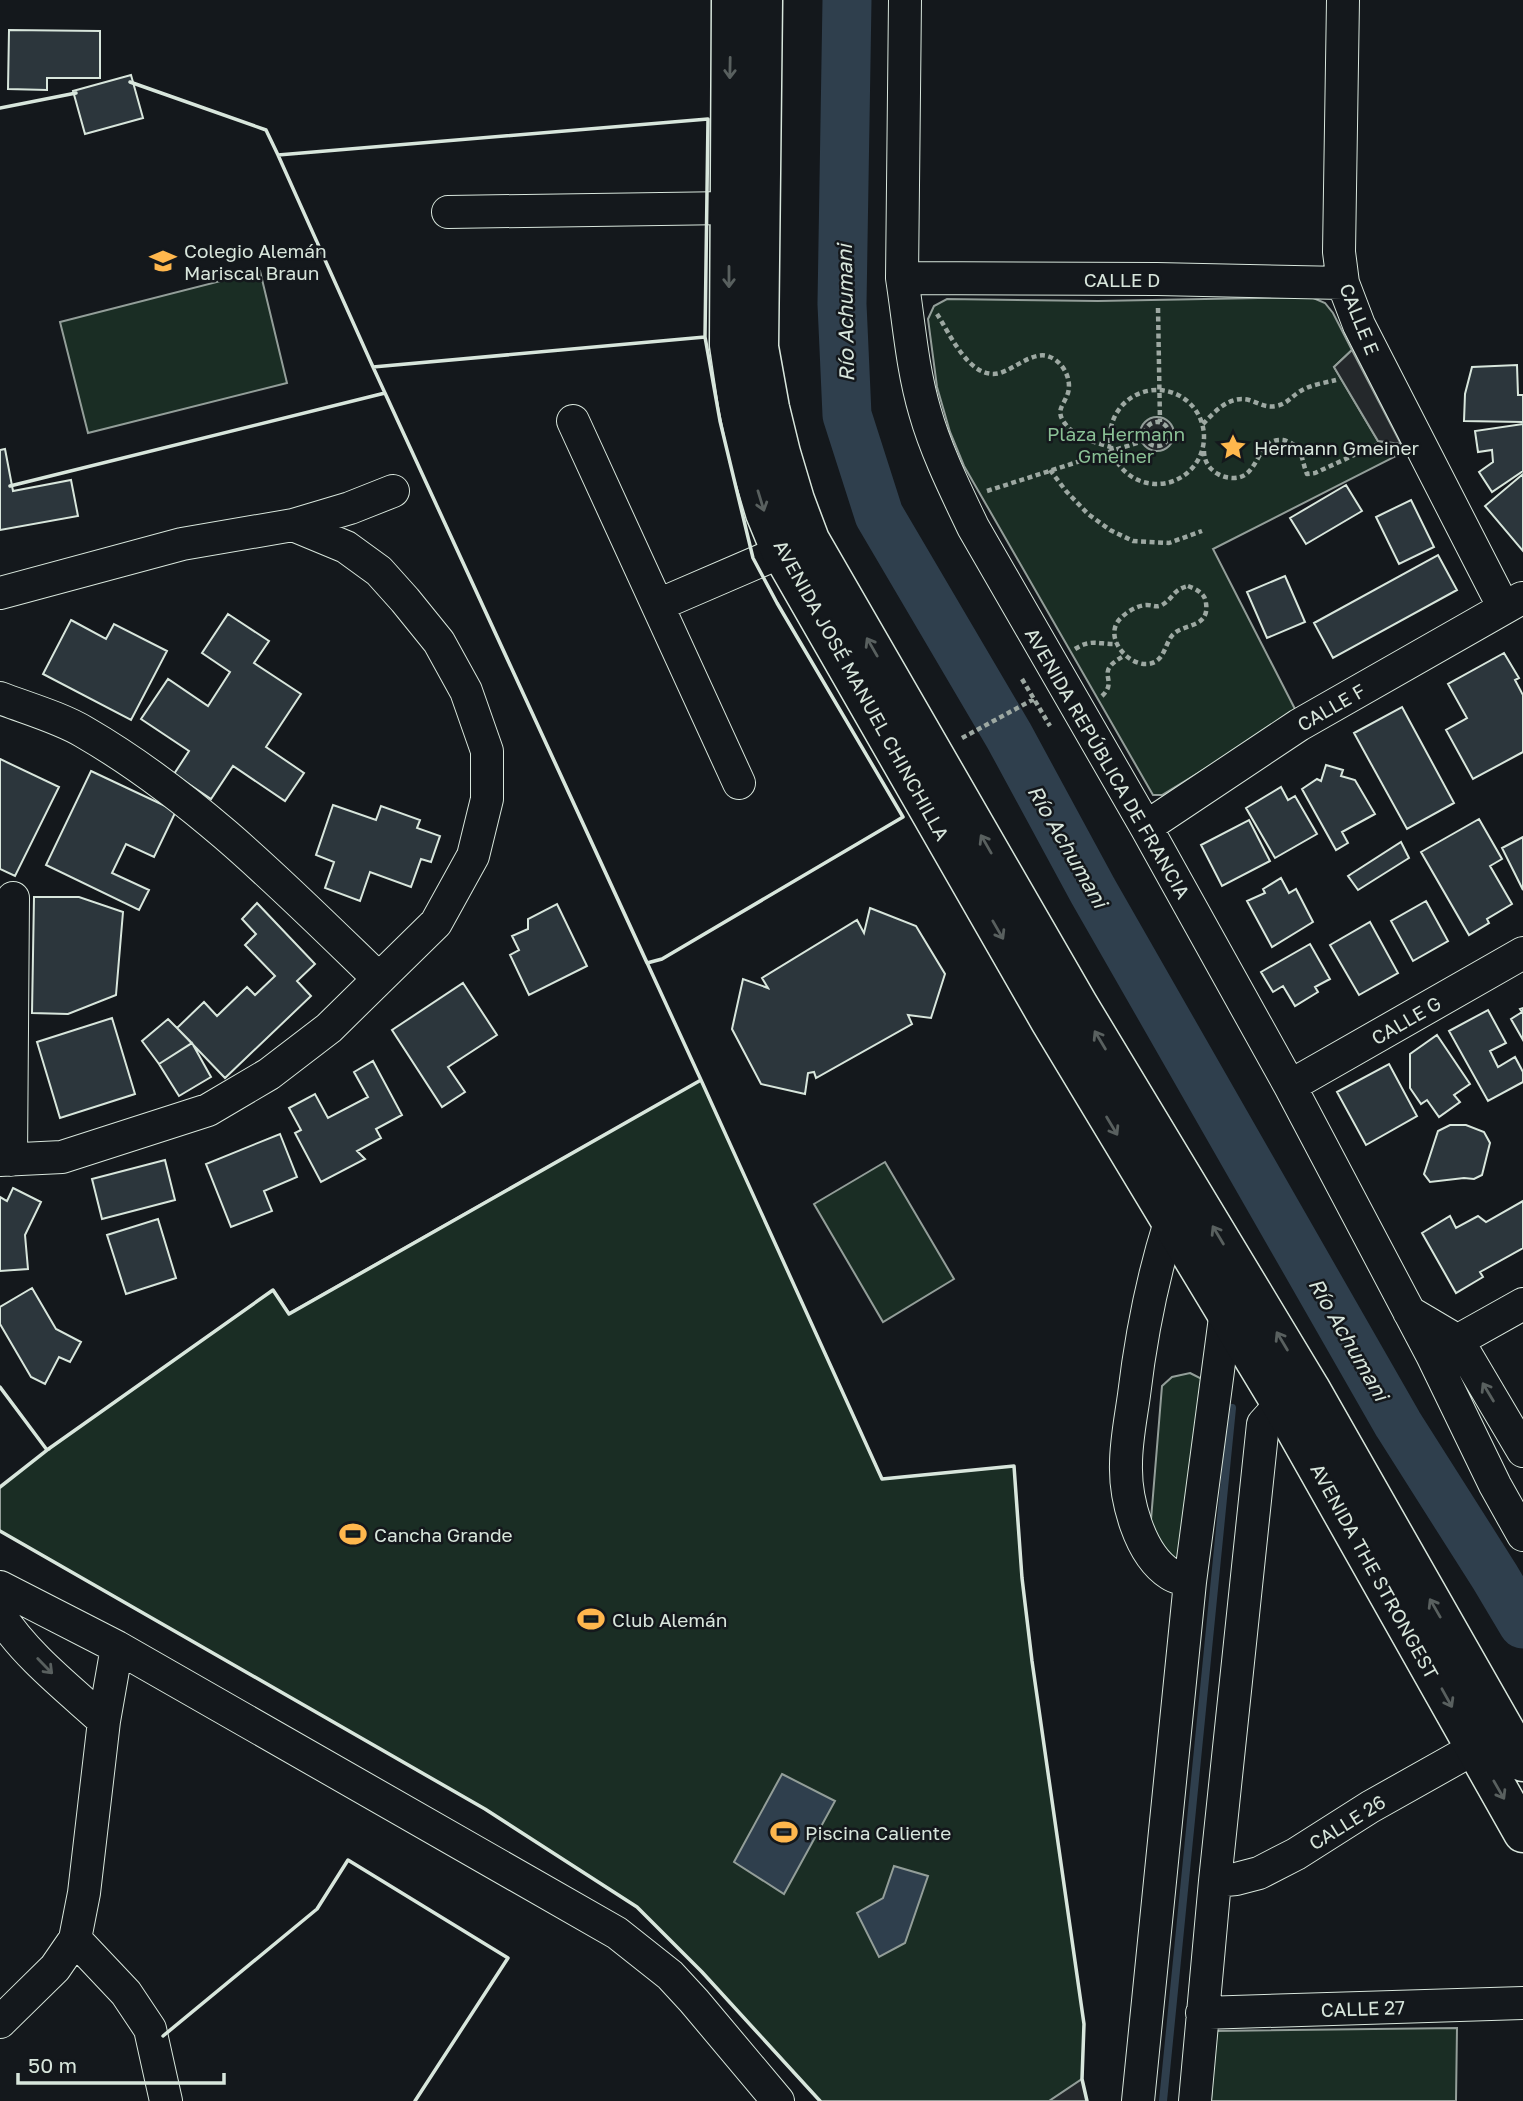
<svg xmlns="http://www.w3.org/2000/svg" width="1523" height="2101" font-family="'Golos Text',sans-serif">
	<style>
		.green { fill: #1a2d24; stroke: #939e99; stroke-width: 2 }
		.parking { fill: #24282b; stroke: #939e99; stroke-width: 2 }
		.water { fill: #2f3f4d; stroke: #939e99; stroke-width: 2 }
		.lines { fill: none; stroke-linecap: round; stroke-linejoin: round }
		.stream { stroke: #2f3f4d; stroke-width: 8 }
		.river { stroke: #2f3f4d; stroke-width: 49 }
		.building { fill: #2c363c; stroke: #d8e6dc; stroke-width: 2 }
		.minor-casing { stroke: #d8e6dc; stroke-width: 34 }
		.major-casing { stroke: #d8e6dc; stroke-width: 41 }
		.path { stroke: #9da8a2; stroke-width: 4.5; stroke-dasharray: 5 3.5; stroke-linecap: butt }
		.minor { stroke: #14181c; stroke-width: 32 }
		.major { stroke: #14181c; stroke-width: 38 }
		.wall { stroke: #d8e6dc; stroke-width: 3.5 }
		.oneway { stroke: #59605f }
		.labels { text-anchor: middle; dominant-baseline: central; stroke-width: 5; stroke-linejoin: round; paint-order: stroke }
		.poi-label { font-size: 19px; fill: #d8e6dc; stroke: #14181c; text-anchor: start }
		.street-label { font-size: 19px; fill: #d8e6dc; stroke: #14181c }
		.park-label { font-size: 19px; fill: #8ac095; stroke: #14181c }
		.water-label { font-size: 21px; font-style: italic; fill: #d8e6dc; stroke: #14181c }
	</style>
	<rect width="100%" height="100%" fill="#14181c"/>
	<path class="green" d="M260,271L287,383L88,433L60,322Z
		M1311,297L1325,303L1333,313L1352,350L1334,367L1378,441L1401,444L1406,451L1213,549L1297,713L1162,795H1153L964,466L950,432L937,387L928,319L934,306L947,299L1098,301Z
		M701,1080L882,1479L1014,1466L1022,1578L1032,1661L1084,2024L1082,2079L1087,2101H820L702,1972L637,1907L485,1809L0,1531V1487L47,1450L273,1290L289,1313Z
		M885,1162L954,1279L883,1322L814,1204Z
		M1190,1373L1204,1380L1183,1572L1149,1544L1162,1386L1172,1377Z
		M1457,2028L1456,2101H1211L1214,2031Z"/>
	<path class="parking" d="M1352,350L1401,444L1378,441L1334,367Z
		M1140 434a17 17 0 1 1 34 0a17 17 0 1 1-34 0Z
		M1082,2079L1087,2101H1049Z"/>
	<path class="water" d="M782,1774L835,1801L784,1894L734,1862Z
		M894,1866L928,1876L905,1943L879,1957L857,1913L883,1898Z"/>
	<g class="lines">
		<path class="stream" d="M1163,2101L1232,1408"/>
		<path class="river" d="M847,0L842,304L847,415L879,515L1009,736L1093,891L1398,1424L1495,1577L1523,1624"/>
	</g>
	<path class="building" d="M9,30L100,31V78H47V90L8,89Z
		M131,75L143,118L85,134L73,91Z
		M1517,365L1518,395H1523V422L1464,421L1465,394L1472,367Z
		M1523,424V471L1492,492L1479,472L1493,462L1492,450L1478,452L1475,431Z
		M5,449L13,491L71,480L78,516L0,530V450Z
		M1523,474V551L1485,506Z
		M1346,485L1362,511L1306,544L1290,518Z
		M1411,500L1434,547L1399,564L1376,517Z
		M1438,555L1457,590L1333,658L1314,623Z
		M1285,576L1305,622L1267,638L1247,592Z
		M228,614L269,641L254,663L301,694L266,747L304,773L285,801L233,766L211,799L174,774L189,751L141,719L168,679L208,706L230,672L202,653Z
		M71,620L106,639L114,624L167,651L131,720L43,674Z
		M1504,653L1519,678L1515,680L1523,695V752L1473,779L1446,730L1467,718L1448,684Z
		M1402,707L1454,803L1407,829L1354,733Z
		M0,759L59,787L15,876L0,869Z
		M1326,765L1343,770L1341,776L1355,780L1375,814L1342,832L1348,843L1336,850L1302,789L1317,779L1321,781Z
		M91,771L176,811L154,857L126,844L112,873L149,890L139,910L46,865Z
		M1281,787L1288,800L1295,796L1317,834L1275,858L1246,808Z
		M333,805L376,820L381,806L420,820L417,828L440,836L431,862L421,859L411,887L370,872L360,901L325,888L334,862L316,855Z
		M1479,819L1502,859L1490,866L1512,904L1487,919L1489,923L1469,935L1421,852Z
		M1249,820L1270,861L1222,886L1201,845Z
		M1523,837V890L1502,848Z
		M1401,842L1409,858L1358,890L1348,876Z
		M1281,878L1289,893L1296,889L1313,922L1272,947L1247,901L1265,893L1263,889Z
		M34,897H79L123,912L116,995L68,1014L32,1013Z
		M1426,901L1448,941L1413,961L1391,921Z
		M257,903L315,964L297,981L311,996L225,1078L177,1028L204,1002L217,1016L247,987L255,995L275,976L245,945L256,934L242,919Z
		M557,904L587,966L529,995L510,955L519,950L512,936L528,929V919Z
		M870,908L916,926L945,974L931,1018L908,1015L912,1024L816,1078L814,1072L808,1073L805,1094L761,1084L732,1029L743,979L768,988L762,978L857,920L864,933Z
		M1370,922L1398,973L1359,995L1330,945Z
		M1310,944L1330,979L1315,987L1318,992L1295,1006L1283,986L1273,992L1261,972Z
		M463,983L497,1035L448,1067L465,1092L442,1107L392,1030Z
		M1523,1008V1040L1511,1019L1522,1012L1520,1009Z
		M1488,1010L1506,1043L1490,1051L1498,1067L1515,1057L1523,1072V1082L1488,1101L1449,1031Z
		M112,1018L135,1094L60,1118L37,1042Z
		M168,1019L192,1043L159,1064L142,1041Z
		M1437,1035L1470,1084L1454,1095L1460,1102L1439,1117L1427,1100L1421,1104L1410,1088V1054Z
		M192,1043L211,1077L179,1096L159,1064Z
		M373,1061L402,1115L376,1129L381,1138L357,1151L365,1159L321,1182L295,1133L301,1130L289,1108L315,1094L328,1118L368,1097L354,1072Z
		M1389,1064L1417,1116L1366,1145L1337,1092Z
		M1450,1125H1466L1484,1132L1490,1143L1482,1175L1474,1179L1464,1178L1430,1182L1424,1174L1438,1131Z
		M280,1134L297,1177L264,1191L272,1211L231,1227L206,1164Z
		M165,1160L175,1200L102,1219L92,1179Z
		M13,1188L41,1202L25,1235L28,1269L0,1271V1197L7,1201Z
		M1523,1201V1248L1480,1272L1483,1277L1456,1293L1422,1233L1450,1216L1456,1228L1478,1216L1486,1222Z
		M158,1219L176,1278L126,1294L107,1235Z
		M32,1288L56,1329L81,1342L70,1362L59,1357L45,1384L31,1377L0,1324V1307Z"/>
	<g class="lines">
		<defs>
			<path id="minor" d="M905,0L902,278C909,323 912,368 925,412C936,451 955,489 973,527L1146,827L1290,1086L1432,1355L1495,1485L1523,1535
				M1343,0L1339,252L1343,283L1359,325L1504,608
				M448,212L729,208
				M902,278L1157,279L1343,283
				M573,421L739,783
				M293,525L350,508L393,491
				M0,593L182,544L293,525L346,547L379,571L405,600L439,642L466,691L487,751V799L473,856L436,923L329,1028L269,1074L208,1110L62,1157L0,1160
				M658,605L781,552
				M0,698C26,708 61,718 84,732C196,797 287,890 379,979
				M1146,827L1299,725L1522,598
				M1290,1086L1523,953
				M11,1160L13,898
				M1170,1222C1152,1279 1141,1336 1134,1395C1131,1417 1126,1441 1126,1464C1125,1499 1139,1554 1170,1574C1176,1578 1184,1579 1190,1582
				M1409,1312L1458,1341L1523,1451
				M1439,1351L1523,1304
				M0,1587L117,1647L617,1933L670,1975L694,2001L778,2101
				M0,1615C24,1654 70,1690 104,1721
				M1215,1881L1236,1879L1259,1873L1296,1854L1370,1807L1475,1748
				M75,1939L126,1993L150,2029L166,2101
				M1202,2013L1523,2003
				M0,2022L55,1968L75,1939L84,1893L104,1721L117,1647
				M1138,2101L1190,1582L1226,1310L1236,1304
				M1195,2101L1215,1881L1263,1424L1281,1404L1301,1393"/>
			<path id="major" d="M731,0L729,345L738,405L749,459L765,513L781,552L1050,1021L1281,1404L1523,1833
				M763,0L759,347L770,408L781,453L795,500L810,540L1078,1004L1310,1388L1523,1762"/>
		</defs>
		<use href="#minor" class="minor-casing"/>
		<use href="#major" class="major-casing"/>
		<path class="path" d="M1158,308L1160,422
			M937,314C950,334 970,381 1000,373C1009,370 1016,365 1024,361C1032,357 1042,353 1050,357C1063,362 1072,379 1068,393C1063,407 1054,411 1067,426C1077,438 1097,443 1111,447
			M1110 437a47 47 0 1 1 94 0a47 47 0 1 1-94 0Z
			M1145 434a12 12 0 1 1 24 0a12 12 0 1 1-24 0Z
			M1203,424C1215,411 1230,395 1249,400C1259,403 1265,408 1276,406C1287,404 1291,397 1299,392C1309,385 1324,383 1336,380
			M1204,451C1204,461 1209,469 1218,474C1223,477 1228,478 1234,478C1260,478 1256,437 1283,440C1288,441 1294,444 1297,448C1303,455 1303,465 1307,474L1315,473L1376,445L1391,448
			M1050,470L1066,491L1088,514L1110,530L1133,541L1169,543L1202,531
			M987,491L1146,440
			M1188,586C1196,589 1205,593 1206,603C1210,630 1181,622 1171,637C1164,647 1164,662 1148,664C1128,666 1104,638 1119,620C1125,613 1137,605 1147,605C1153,605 1156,608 1162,605C1174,598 1172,590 1188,586Z
			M1075,649C1092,638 1099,645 1117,644
			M1022,679L1050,726
			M1102,696C1120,679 1092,673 1124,656
			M962,738L1034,699"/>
		<use href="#minor" class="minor"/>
		<use href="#major" class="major"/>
		<path class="wall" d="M130,82L266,130L278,155
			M0,108L76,93
			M708,119L705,337L373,367L278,155Z
			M705,337L720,421L753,558L777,603L903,817L662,959L647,963L373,367Z
			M10,486L385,393L701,1080L699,1081
			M0,1387L47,1450L49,1449
			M0,1487L47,1450L273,1290L289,1314L701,1080L882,1479L1014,1466L1022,1578L1032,1661L1084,2024L1082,2079L1087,2101
			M0,1531L485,1809L637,1907L702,1972L820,2101
			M163,2036L317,1909L348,1860L508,1958L415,2101"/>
	</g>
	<defs><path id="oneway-shaft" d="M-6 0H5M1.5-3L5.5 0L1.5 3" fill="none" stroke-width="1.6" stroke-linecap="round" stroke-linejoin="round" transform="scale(1.75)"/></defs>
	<g class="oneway">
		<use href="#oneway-shaft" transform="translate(730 68) rotate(91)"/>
		<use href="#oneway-shaft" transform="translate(729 277) rotate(90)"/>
		<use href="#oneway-shaft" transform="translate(761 501) rotate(73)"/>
		<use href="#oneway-shaft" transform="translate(872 647) rotate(-120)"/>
		<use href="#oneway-shaft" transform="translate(986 844) rotate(-120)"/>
		<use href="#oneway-shaft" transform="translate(998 930) rotate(60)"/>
		<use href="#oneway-shaft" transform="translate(1100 1040) rotate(-121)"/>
		<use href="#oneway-shaft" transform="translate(1112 1126) rotate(59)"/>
		<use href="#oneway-shaft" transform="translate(1218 1235) rotate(-121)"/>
		<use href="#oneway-shaft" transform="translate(1282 1341) rotate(-121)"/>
		<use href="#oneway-shaft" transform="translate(1488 1392) rotate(-121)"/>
		<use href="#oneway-shaft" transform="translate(1435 1608) rotate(-120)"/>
		<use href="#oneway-shaft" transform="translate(45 1666) rotate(46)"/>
		<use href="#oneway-shaft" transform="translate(1447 1698) rotate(61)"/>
		<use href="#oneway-shaft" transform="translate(1499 1790) rotate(60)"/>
	</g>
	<defs>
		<symbol id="school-bare" viewBox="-9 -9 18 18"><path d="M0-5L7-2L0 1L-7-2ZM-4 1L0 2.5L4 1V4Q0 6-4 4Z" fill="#ffb74d" stroke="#14181c" stroke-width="2.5" paint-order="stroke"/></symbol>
		<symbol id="sight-bare" viewBox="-9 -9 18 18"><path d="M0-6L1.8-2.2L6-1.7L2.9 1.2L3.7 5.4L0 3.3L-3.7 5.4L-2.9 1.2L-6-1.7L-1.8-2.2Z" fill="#ffb74d" stroke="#14181c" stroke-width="2.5" paint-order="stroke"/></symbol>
		<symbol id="stadium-bare" viewBox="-9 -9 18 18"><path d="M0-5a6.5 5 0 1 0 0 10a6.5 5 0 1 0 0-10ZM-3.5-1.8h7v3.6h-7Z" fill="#ffb74d" stroke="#14181c" stroke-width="2.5" paint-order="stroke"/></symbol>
	</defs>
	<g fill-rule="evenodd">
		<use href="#school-bare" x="144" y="242" width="38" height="38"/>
		<use href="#sight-bare" x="1214" y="428" width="38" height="38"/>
		<use href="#stadium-bare" x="334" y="1515" width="38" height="38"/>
		<use href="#stadium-bare" x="572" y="1600" width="38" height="38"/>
		<use href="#stadium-bare" x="765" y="1813" width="38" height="38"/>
	</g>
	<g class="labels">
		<g class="poi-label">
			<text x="184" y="250">Colegio Alemán<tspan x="184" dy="22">Mariscal Braun</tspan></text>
			<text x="1254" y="447">Hermann Gmeiner</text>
			<text x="374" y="1534">Cancha Grande</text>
			<text x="612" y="1619">Club Alemán</text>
			<text x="805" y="1832">Piscina Caliente</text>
		</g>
		<g class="street-label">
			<text x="1122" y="279">CALLE D</text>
			<text transform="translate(1360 319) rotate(68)">CALLE E</text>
			<text transform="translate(862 690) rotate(61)">AVENIDA JOSÉ MANUEL CHINCHILLA</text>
			<text transform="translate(1331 707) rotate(-30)">CALLE F</text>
			<text transform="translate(1108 763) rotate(60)">AVENIDA REPÚBLICA DE FRANCIA</text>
			<text transform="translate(1406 1020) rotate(-30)">CALLE G</text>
			<text transform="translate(1375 1571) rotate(61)">AVENIDA THE STRONGEST</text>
			<text transform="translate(1347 1822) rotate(-32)">CALLE 26</text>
			<text transform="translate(1363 2008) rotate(-2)">CALLE 27</text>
		</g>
		<g class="park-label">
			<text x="1116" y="433">Plaza Hermann<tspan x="1116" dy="22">Gmeiner</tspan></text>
		</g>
		<g class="water-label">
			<text transform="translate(845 313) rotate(-91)">Río Achumani</text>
			<text transform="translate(1068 846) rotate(60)">Río Achumani</text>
			<text transform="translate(1349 1339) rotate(60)">Río Achumani</text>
		</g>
	</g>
	<path d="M18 2073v10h206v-10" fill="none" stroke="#d8e6dc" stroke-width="3.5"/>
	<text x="28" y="2073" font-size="21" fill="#d8e6dc" stroke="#14181c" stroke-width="5" paint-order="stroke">50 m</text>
</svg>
